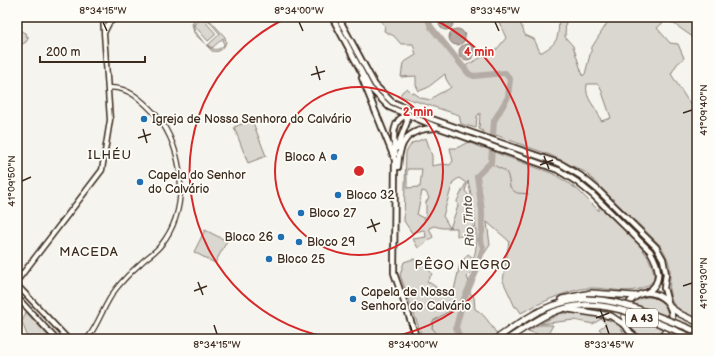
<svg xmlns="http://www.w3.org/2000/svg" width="714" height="356" font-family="'Balsamiq Sans',sans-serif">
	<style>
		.green { fill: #dad6d0; stroke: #8a8077; fill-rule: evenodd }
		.water { fill: #b4aca4; stroke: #84786e }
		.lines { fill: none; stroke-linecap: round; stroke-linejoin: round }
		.stream { stroke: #84786e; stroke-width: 1 }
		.river { stroke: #b4aca4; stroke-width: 6 }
		.tertiary-casing { stroke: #3b2a1e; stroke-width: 6 }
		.secondary-casing { stroke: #3b2a1e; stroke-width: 7 }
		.primary-casing { stroke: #3b2a1e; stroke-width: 8 }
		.motorway-casing { stroke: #3b2a1e; stroke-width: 8 }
		.tertiary { stroke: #fdfcf7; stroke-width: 3.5 }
		.secondary { stroke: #fdfcf7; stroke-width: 4 }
		.primary { stroke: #fdfcf7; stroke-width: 4.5 }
		.motorway { stroke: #fdfcf7; stroke-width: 5 }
		.motorway-bridge-casing { stroke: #3b2a1e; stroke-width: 8; stroke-linecap: butt }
		.motorway-bridge { stroke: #fdfcf7; stroke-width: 5 }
		.ticks { fill: none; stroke: #3b2a1e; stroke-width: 1.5 }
		.ring { fill: none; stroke: #d62828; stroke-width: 2 }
		.poi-dot { fill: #1f6fb2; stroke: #fdfcf7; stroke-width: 1.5 }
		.labels { text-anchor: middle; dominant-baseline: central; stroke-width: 3.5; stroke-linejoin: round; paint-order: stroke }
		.shield { fill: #fdfcf7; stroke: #75695f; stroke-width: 1 }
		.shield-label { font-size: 11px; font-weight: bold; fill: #3b2a1e }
		.poi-label { font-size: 12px; fill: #3b2a1e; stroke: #fdfcf7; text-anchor: start }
		.neighbourhood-label { font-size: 13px; letter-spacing: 1px; fill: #3b2a1e; stroke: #fdfcf7 }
		.water-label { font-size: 13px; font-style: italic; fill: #65584d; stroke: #fdfcf7 }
		.centre { fill: #d62828; stroke: #fdfcf7; stroke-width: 2 }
		.ring-label { font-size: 12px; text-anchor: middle; font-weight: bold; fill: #d62828; stroke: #fdfcf7; stroke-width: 3.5; stroke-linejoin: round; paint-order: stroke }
		.neatline { fill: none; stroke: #3b2a1e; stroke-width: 1.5 }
		.ticks-label { font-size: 10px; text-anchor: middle; fill: #3b2a1e }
	</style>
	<rect width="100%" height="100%" fill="#f5f4ee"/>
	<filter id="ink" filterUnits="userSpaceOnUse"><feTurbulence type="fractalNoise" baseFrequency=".025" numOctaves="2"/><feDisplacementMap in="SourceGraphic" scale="8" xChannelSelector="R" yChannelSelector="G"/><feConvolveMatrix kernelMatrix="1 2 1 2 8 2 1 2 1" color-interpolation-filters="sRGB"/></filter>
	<g filter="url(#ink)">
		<path class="green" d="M197,17L208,18L225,37L226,42C224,49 219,53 212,51L194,33L192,23ZM202,18L194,25L208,41L216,34L202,18L208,20L220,34L208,45L212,48L223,38L224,45C213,58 200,39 194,29V22Z
			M381,17H429L433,28L465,66L497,49L506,38L497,17H518L525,35L534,39L540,52H542C560,42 558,36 559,17H566L565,37L573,46L583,76L585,74L592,47L611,17H697V40L667,19L657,28L670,43L678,44L684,58L677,64L671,74L688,101L697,108V125H694L697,138V308L695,318C690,316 683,314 679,310C665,298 671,284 670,269C669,260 665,253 661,246L585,172L550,155L496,135L494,152L554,174L577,189L599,211V206C618,225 656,252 654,280C634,301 606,284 581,289C559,294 540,303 521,313L517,307H515L503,281L509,241L487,222L490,245L482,257L480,269L472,272L467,277L471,286L470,293L474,297L475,309C487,315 492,329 501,339H423L400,275L404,262L413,259L424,263L432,274L427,281L436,287V294L438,296L442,291L454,290L460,264L468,254L473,258C481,247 472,196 468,181L465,191C473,198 468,206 468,214L471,215L474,230L472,237L457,236V228H442L434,226L429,228L433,237L418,248L413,239L426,237L425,231L423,230L412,233L404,221L406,152L412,143L426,138L432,156V166L442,164L450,165L453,161L450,148H457L468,142L482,148L483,131L479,129L480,113L477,116L476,128L461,124L459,115L400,96L402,92L407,88L412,93H414L421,98L431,100C437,92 445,93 451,87L446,79L445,74L427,88L419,91L416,85V76L401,77L403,63L416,55L413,44H401L394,36L384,31L385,25L382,23ZM587,84H598L600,86L611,118L601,121C597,106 584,100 587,84ZM407,169H422L420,187L407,188ZM459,178L466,183L457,201L458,206L450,228L443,216L453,182ZM422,191L426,192L429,198L426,202V219L417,215Z
			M17,29L27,34L26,36L29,37L26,42L17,47V50Z
			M252,120L266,156L248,163L234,127Z
			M205,230L227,241L215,263L194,252Z
			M628 317a20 20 0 1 1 40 0a20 20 0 1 1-40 0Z
			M26,312L51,339H26L28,338L22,322Z
			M561,313L584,314L617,322L628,339H609L599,329L606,324L601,319L593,324L574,320L540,324Z
			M538,325H553L548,334L552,337L550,339H541L537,334L528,331Z"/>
		<path class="water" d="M439 23a7 7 0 1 1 14 0a7 7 0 1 1-14 0Z
			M449 37a8 8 0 1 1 16 0a8 8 0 1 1-16 0Z
			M459 52a8 8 0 1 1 16 0a8 8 0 1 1-16 0Z"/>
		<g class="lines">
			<path class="stream" d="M490,163C506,173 507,166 510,187C518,196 518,192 528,194
				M442,339L432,328L433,321L451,310L461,307"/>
			<path class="river" d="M427,17L431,27L469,74L474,76L505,73L510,79L508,97L494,121L491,162L477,176L482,211V232L480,240L483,247L476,272L463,301L456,327L460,339"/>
			<defs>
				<path id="tertiary" d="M87,339C99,324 104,304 116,289C123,280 132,271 141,263C147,257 156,252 161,245C190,209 185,149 156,115C143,101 128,86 108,88"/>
				<path id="secondary" d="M103,17L104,32
					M17,281L102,170L110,120L104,33L109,23L116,17
					M17,285L68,339
					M17,297L56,339"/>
				<path id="primary" d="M332,17L370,88L389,107L437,127L558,170L577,182L593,195L650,251C659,266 664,283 646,293
					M338,17L375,85L392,102L432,119L561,164L581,176L598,190L656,247L663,259L666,274L664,288L668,303
					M362,78L395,160L394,273L417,339
					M397,148L407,122L406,114
					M395,154C394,141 390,120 407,115
					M398,167C399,141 408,129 435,128
					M640,339C607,325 632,279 661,297C668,301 672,309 672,318C672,327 665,335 657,339"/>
				<path id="motorway" d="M562,299L591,293L636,296
					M670,307L680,314L697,322
					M568,309L611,316L626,326
					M686,327L697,332
					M496,339C528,317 546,302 586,299
					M508,339C533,322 555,306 586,305
					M657,339H658"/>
			</defs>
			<use href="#tertiary" class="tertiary-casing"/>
			<use href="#secondary" class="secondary-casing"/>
			<use href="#primary" class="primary-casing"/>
			<use href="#motorway" class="motorway-casing"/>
			<use href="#tertiary" class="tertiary"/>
			<use href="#secondary" class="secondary"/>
			<use href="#primary" class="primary"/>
			<use href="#motorway" class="motorway"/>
			<defs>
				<path id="motorway-bridge" d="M586,299C621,299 653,315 686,327
					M586,305C624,305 661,325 696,339"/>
			</defs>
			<use href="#motorway-bridge" class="motorway-bridge-casing"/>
			<use href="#motorway-bridge" class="motorway-bridge"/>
		</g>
	</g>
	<path class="ticks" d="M103,22L107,31M299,22L303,31M495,22L499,31M316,66L320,80M311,75L325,71M683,113L692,110M143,129L147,143M138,138L151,134M544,156L549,169M540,165L553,160M22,181L31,177M371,219L376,232M367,228L380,223M198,282L203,295M683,286L692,283M194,291L207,286M600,309L605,322M596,318L609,313M214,325L217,334M410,325L413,334M606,325L609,334"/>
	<g class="ring">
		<circle cx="359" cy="171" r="84"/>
		<path d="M340 339A169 169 0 0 1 289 17M429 17A169 169 0 0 1 378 339"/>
	</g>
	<g class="poi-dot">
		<circle cx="144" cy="119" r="4"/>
		<circle cx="334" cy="157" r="4"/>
		<circle cx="140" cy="182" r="4"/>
		<circle cx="338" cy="195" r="4"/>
		<circle cx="301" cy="213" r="4"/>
		<circle cx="281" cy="237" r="4"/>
		<circle cx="299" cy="242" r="4"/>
		<circle cx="269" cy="259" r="4"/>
		<circle cx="353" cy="299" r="4"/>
	</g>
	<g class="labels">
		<rect class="shield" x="626" y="309" width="32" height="18" rx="3"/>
		<g class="shield-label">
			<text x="642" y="318">A 43</text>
		</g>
		<g class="poi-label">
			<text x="152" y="119">Igreja de Nossa Senhora do Calvário</text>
			<text x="326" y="157" text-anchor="end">Bloco A</text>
			<text x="148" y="175">Capela do Senhor<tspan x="148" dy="14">do Calvário</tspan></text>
			<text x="346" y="195">Bloco 32</text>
			<text x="309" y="213">Bloco 27</text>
			<text x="273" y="237" text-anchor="end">Bloco 26</text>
			<text x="307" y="242">Bloco 29</text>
			<text x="277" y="259">Bloco 25</text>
			<text x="361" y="292">Capela de Nossa<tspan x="361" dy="14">Senhora do Calvário</tspan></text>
		</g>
		<g class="neighbourhood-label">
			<text x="110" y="155">ILHÉU</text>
			<text x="89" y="252">MACEDA</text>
			<text x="463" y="265">PÊGO NEGRO</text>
		</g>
		<g class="water-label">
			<text transform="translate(469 221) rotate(-93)">Rio Tinto</text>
		</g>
	</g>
	<circle cx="359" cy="171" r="6" class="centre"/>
	<g class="ring-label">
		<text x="479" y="56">4 min</text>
		<text x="418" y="116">2 min</text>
	</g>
	<rect width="714" height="356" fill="none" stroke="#fdfcf7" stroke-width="44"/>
	<path d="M40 56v6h105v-6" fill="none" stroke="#3b2a1e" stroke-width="2"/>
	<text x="46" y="56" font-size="12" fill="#3b2a1e" stroke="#fdfcf7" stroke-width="3" paint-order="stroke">200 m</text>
	<rect x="22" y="22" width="670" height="312" class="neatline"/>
	<g class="ticks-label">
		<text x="103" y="14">8°34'15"W</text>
		<text x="299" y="14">8°34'00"W</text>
		<text x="495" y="14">8°33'45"W</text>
		<text transform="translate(703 110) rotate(-90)" y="4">41°09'40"N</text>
		<text transform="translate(11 181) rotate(-90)" y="4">41°09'50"N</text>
		<text transform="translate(703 283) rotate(-90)" y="4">41°09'30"N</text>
		<text x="217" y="348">8°34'15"W</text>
		<text x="413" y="348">8°34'00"W</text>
		<text x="609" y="348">8°33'45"W</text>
	</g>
</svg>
